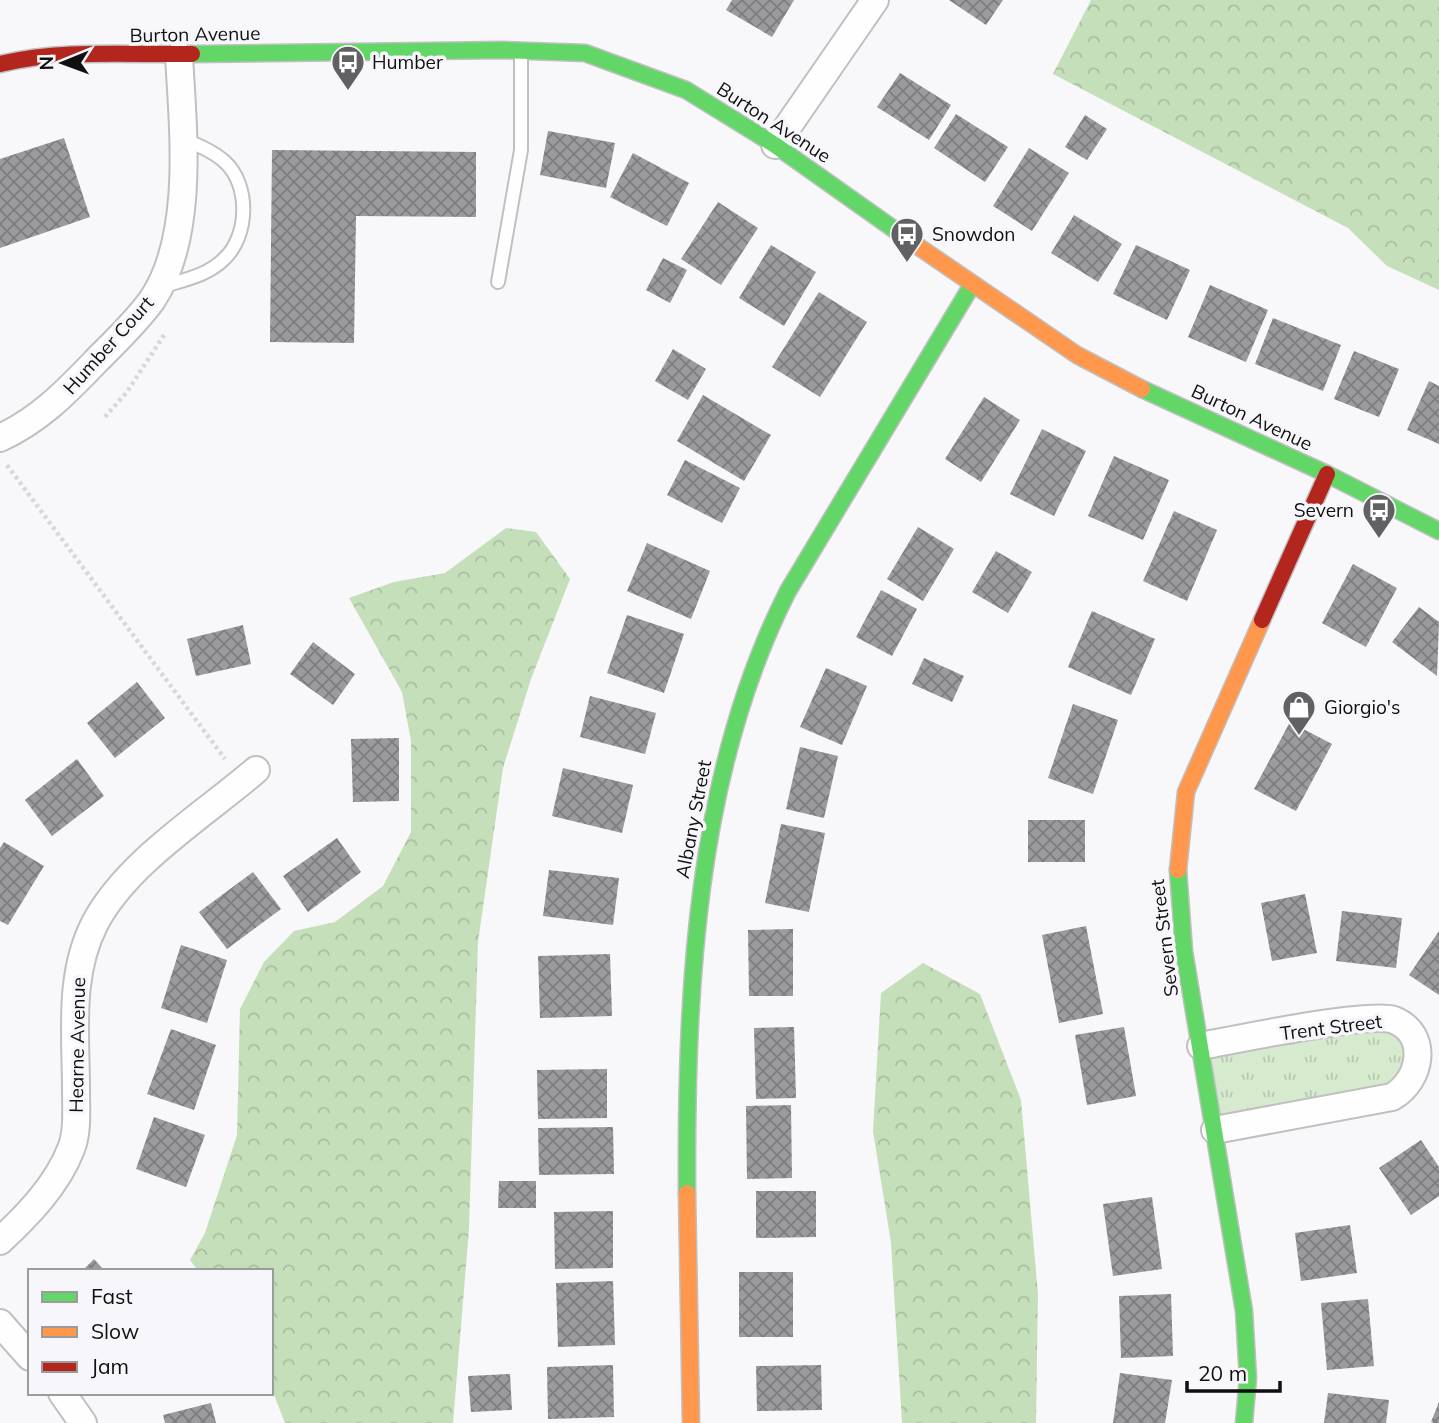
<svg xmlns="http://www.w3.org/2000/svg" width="1439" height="1423" font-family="Mulish,sans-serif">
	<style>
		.grass { fill: url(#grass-tufts) }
		.forest { fill: url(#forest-crowns) }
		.building { fill: url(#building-cross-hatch) }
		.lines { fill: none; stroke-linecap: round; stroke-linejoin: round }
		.lane-casing { stroke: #c0c0c2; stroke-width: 16 }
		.street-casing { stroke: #c0c0c2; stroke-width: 30 }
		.fast-casing { stroke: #c0c0c2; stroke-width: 19 }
		.slow-casing { stroke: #c0c0c2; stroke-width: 19 }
		.jam-casing { stroke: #c0c0c2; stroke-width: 19 }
		.path { stroke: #d8d8d9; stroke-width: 4.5; stroke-dasharray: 3.5 3.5; stroke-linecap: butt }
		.lane { stroke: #fefefe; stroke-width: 12 }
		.street { stroke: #fefefe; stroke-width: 26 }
		.fast { stroke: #63d668; stroke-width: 16 }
		.slow { stroke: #ff974d; stroke-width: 16 }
		.jam { stroke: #b3261e; stroke-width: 16 }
		.labels { text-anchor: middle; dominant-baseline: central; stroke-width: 7; stroke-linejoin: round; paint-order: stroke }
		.street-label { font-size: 19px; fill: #101011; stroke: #f7f6fb }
		.poi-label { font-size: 19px; fill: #101011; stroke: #f7f6fb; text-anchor: start }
	</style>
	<defs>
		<pattern id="grass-tufts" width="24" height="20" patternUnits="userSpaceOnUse" patternTransform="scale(1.75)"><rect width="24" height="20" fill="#d6eace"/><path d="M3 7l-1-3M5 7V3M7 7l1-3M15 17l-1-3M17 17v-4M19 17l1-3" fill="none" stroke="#b7c8b0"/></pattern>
		<pattern id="forest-crowns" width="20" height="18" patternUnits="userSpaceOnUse" patternTransform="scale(1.75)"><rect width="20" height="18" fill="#c6dfbb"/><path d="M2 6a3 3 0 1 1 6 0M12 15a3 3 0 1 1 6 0" fill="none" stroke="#a9bea0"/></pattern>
		<pattern id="building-cross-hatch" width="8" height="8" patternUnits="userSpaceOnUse" patternTransform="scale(1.75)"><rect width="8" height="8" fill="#9b9a9c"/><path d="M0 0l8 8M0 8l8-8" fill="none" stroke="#7d7c7e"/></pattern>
	</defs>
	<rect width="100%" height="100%" fill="#f8f7fa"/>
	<path class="grass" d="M1353,1022L1407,1032L1404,1088L1220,1126L1206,1048Z"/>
	<path class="forest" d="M1091,0H1439V290L1387,266L1348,228L1053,74Z
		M506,528L536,532L570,579L531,679L503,768L478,942L469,1229L453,1423H285L271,1387V1271H198L190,1260L205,1233L237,1135L240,1009L264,962L294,931L335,922L383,886L411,832V741L402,692L349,598L394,582L445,573Z
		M923,963L980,994L1021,1100L1038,1294L1036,1423H902L891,1243L873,1131L881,993Z"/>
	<path class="building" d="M732,0H794L772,37L726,10Z
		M949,0H1003L986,25Z
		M900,73L951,105L929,140L877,107Z
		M956,114L1008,147L985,182L934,148Z
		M1085,115L1107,129L1087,160L1065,147Z
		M548,131L615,143L606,188L540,175Z
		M64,138L90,217L0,248V159Z
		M1029,148L1069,173L1032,231L993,206Z
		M272,150L476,152V217L356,216L354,343L270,342Z
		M633,153L689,183L667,226L610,197Z
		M718,202L758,228L721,285L681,259Z
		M1074,215L1122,244L1098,282L1051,253Z
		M771,245L816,272L784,326L739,298Z
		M1136,245L1190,270L1167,320L1113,294Z
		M663,258L687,270L670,303L646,290Z
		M1210,285L1268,310L1246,362L1188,337Z
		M819,292L867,322L820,397L772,367Z
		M1273,318L1341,345L1323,391L1255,364Z
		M673,349L706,369L688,400L655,381Z
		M1354,351L1399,369L1379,417L1334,399Z
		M1429,381L1439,386V444L1407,430Z
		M703,395L771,435L744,481L677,441Z
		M984,397L1020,420L981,482L945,459Z
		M1042,429L1086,451L1054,516L1010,494Z
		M1114,456L1169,480L1143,540L1088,516Z
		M685,460L740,488L722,523L667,495Z
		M1174,511L1217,530L1187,601L1143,581Z
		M918,527L954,549L923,601L887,579Z
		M647,543L710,571L691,619L627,591Z
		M996,551L1032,572L1008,613L972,592Z
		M1353,564L1397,588L1366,647L1322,623Z
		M881,590L917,609L892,656L856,637Z
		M1419,607L1439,622L1437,676L1392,642Z
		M1092,611L1155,639L1131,695L1068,667Z
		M627,615L684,634L664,693L607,673Z
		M243,625L251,664L196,676L187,639Z
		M313,642L355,674L333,705L290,674Z
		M924,658L964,676L952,702L912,684Z
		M826,668L867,686L842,745L800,727Z
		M137,682L165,718L115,758L87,723Z
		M590,696L656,713L645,754L580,737Z
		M1073,704L1118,720L1093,794L1048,778Z
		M1290,722L1332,744L1296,811L1254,789Z
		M399,738V801L353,802L351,739Z
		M800,747L838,756L824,818L786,809Z
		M77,759L104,796L52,836L25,800Z
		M563,768L633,785L622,833L552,816Z
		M1028,820H1085V862H1028Z
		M781,824L825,833L809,912L765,903Z
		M337,838L361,872L308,912L283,876Z
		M4,842L44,866L8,925L0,921V848Z
		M549,870L619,878L613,925L543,916Z
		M253,872L281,909L227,949L199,912Z
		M1305,894L1317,953L1272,961L1261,903Z
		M1342,911L1402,918L1396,968L1336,961Z
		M1086,926L1103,1014L1059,1023L1042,935Z
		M793,929V996H749L748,930Z
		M1439,931V995L1409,975Z
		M181,945L227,960L207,1023L161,1008Z
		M610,954L612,1016L540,1018L538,956Z
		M794,1027L796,1098L756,1099L754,1028Z
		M1124,1027L1136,1096L1087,1105L1075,1035Z
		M171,1029L216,1045L194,1110L147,1094Z
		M607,1069V1118L538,1119L537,1070Z
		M791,1105L792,1178L747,1179L746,1106Z
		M154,1117L205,1135L186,1187L136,1169Z
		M613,1127L614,1174L539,1175L538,1128Z
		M1421,1140L1439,1167V1196L1411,1215L1379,1168Z
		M499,1181H536V1208H498Z
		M756,1191H816V1237L756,1238Z
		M1152,1197L1162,1269L1113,1276L1103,1204Z
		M613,1211V1268L555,1269L554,1212Z
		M1350,1225L1357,1273L1301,1281L1295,1233Z
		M94,1259L105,1271H82Z
		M739,1272H793V1337H739Z
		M613,1281L615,1345L558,1347L556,1283Z
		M1171,1294L1173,1356L1121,1358L1119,1296Z
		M1368,1299L1374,1366L1327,1370L1321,1303Z
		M613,1365L614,1417L548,1419L547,1367Z
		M821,1365L822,1410L757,1411L756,1366Z
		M1120,1373L1172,1380L1165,1423H1113Z
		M510,1374L512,1410L471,1412L468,1376Z
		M1328,1393L1389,1400L1386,1423H1324Z
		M1439,1402V1423H1434L1431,1422Z
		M211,1403L216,1423H165L163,1415Z"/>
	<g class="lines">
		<defs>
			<path id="lane" d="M498,282L521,150V55
				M161,287C183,280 207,276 224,259C249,236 250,185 225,162C213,151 196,144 182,139"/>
			<path id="street" d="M775,145L875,0
				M0,438C41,419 67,391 98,359C116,341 137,321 152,300C195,236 183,130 179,56
				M1201,1046C1233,1040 1371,1011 1394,1020C1429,1034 1422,1080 1392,1097L1215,1130
				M0,1241C28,1215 57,1185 71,1149C78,1132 76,1109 76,1091C76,1034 68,975 95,923C127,862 204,815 256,770
				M0,1323L30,1357
				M62,1393L83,1423"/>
			<path id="fast" d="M192,54L504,50L585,53L686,90L775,145L919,247
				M1142,389L1327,474L1439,531
				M1178,870L1184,951L1244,1311L1248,1378L1244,1423
				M687,1193C686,991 695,774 788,591L972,285"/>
			<path id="slow" d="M919,247L1077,355L1142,389
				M1178,870L1186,792L1262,620
				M687,1193L691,1423"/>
			<path id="jam" d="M0,64C61,49 130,55 192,54
				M1262,620L1327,474"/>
		</defs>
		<use href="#lane" class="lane-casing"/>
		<use href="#street" class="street-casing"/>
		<use href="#fast" class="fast-casing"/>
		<use href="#slow" class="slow-casing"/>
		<use href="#jam" class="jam-casing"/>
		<path class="path" d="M105,417L127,392L164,335
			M7,465L225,759"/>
		<use href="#lane" class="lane"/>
		<use href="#street" class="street"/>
		<use href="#fast" class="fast"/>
		<use href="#slow" class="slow"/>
		<use href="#jam" class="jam"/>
	</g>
	<defs>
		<symbol id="bus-pin" viewBox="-11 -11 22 30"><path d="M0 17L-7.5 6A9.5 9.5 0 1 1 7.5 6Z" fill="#616163" stroke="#f7f6fb"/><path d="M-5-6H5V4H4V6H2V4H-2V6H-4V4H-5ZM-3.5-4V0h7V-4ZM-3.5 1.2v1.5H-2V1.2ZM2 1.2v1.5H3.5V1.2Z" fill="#fff"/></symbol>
		<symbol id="shop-pin" viewBox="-11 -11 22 30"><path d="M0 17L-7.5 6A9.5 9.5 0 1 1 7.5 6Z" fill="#616163" stroke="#f7f6fb"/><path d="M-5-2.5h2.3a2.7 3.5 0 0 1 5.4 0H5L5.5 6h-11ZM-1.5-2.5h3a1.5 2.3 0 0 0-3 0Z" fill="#fff"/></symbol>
	</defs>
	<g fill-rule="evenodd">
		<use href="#bus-pin" x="329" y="43" width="38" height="52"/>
		<use href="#bus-pin" x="888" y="215" width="38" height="52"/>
		<use href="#bus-pin" x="1360" y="491" width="38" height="52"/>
		<use href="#shop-pin" x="1280" y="688" width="38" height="52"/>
	</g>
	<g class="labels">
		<g class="street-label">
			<text transform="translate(195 34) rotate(-1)">Burton Avenue</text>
			<text transform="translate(774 122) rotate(33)">Burton Avenue</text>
			<text transform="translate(108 345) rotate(-48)">Humber Court</text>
			<text transform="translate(1252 417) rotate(25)">Burton Avenue</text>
			<text transform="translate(693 819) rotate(-79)">Albany Street</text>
			<text transform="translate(1164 938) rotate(-97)">Severn Street</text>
			<text transform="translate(1331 1027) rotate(-7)">Trent Street</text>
			<text transform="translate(77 1045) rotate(-89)">Hearne Avenue</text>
		</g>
		<g class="poi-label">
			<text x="372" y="62">Humber</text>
			<text x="932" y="234">Snowdon</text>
			<text x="1354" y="510" text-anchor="end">Severn</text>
			<text x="1324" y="707">Giorgio's</text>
		</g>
	</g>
	<rect x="28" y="1269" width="245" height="126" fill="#f7f6fb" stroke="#9b9a9d" stroke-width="2"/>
	<rect x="42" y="1292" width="35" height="10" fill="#63d668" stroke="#9b9a9d" stroke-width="2"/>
	<text x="91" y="1304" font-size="21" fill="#101011">Fast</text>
	<rect x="42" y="1327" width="35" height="10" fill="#ff974d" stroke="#9b9a9d" stroke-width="2"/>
	<text x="91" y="1339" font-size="21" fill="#101011">Slow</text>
	<rect x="42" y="1362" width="35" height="10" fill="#b3261e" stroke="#9b9a9d" stroke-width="2"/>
	<text x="91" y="1374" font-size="21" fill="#101011">Jam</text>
	<g transform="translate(63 63) rotate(269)" stroke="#f7f6fb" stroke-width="5" paint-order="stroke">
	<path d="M0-5L12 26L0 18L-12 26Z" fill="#101011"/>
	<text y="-10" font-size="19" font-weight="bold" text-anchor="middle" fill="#101011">N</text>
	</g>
	<path d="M1187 1381v10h93v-10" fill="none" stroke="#101011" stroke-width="3.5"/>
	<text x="1198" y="1381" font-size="21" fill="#101011" stroke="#f7f6fb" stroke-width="5" paint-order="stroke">20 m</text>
</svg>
